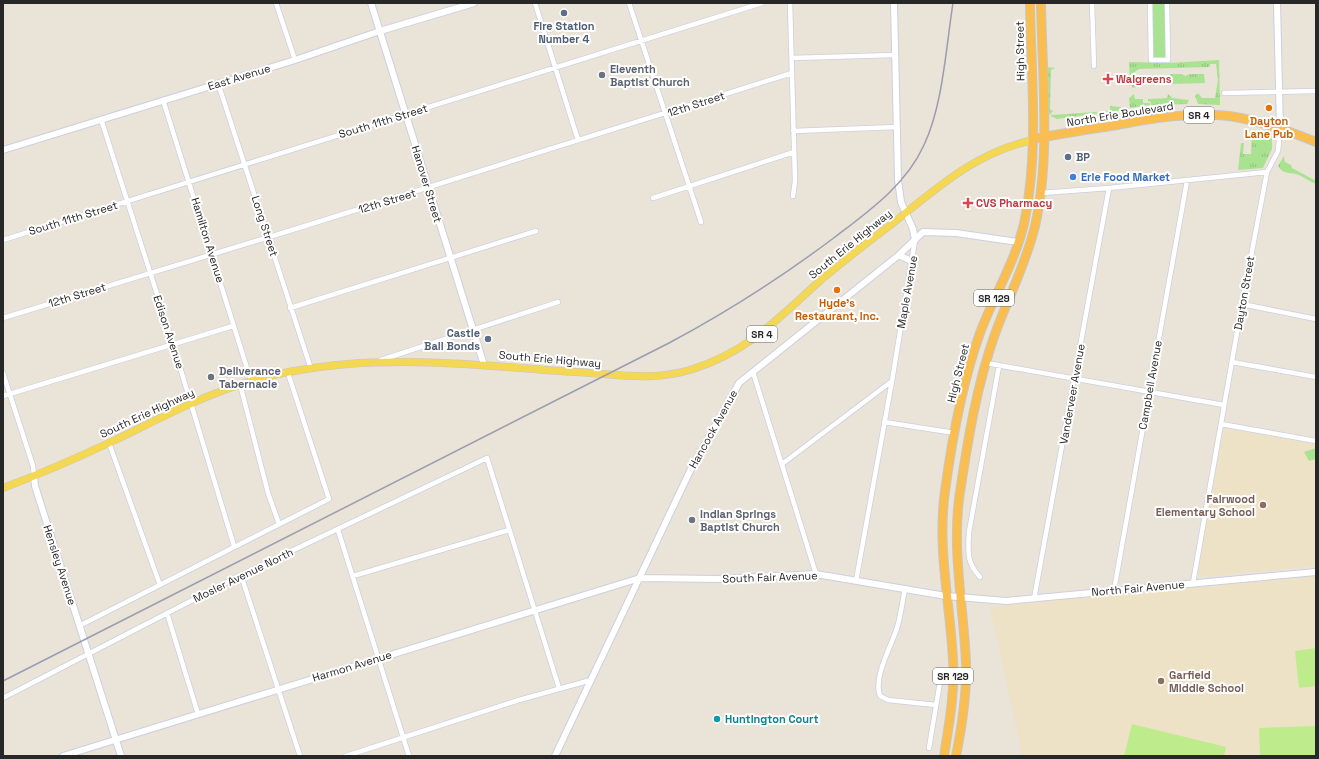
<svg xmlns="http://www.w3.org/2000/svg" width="1319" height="759" font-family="'Space Grotesk',sans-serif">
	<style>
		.education { fill: #ede2c5 }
		.grass { fill: url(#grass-tufts) }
		.park { fill: #a9e391 }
		.pitch { fill: #beec8c }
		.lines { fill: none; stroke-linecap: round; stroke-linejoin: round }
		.minor-casing { stroke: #cccfe1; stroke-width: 6 }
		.tertiary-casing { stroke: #cccfe1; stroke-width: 8 }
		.primary-casing { stroke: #c7c7c7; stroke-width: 8 }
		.trunk-casing { stroke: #c7c7c7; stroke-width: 10 }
		.minor { stroke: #fff; stroke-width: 4.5 }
		.tertiary { stroke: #fff; stroke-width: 6 }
		.primary { stroke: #f4d752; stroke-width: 7 }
		.trunk { stroke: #fabd50; stroke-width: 8 }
		.rail { stroke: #9a9cb2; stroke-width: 1.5 }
		.service-dot { fill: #5c6f8a; stroke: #fff; stroke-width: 1.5 }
		.worship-dot { fill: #6b7280; stroke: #fff; stroke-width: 1.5 }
		.health-dot { fill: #e0444e; stroke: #fff; stroke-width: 1.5 }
		.food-dot { fill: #e8710a; stroke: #fff; stroke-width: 1.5 }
		.shop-dot { fill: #3f7fe0; stroke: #fff; stroke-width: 1.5 }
		.education-dot { fill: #8d6e63; stroke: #fff; stroke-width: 1.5 }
		.culture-dot { fill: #0f9aa8; stroke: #fff; stroke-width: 1.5 }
		.labels { text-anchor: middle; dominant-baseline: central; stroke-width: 4; stroke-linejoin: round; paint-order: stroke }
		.shield { fill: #fff; stroke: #686868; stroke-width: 1 }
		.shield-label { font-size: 10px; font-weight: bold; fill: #272727 }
		.service-label { font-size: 11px; font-weight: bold; fill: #4e5e75; stroke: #fff }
		.street-label { font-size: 11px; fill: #272727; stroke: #fff }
		.worship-label { font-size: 11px; font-weight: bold; fill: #5b616d; stroke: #fff; text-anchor: start }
		.health-label { font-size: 11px; font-weight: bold; fill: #be3a42; stroke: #fff; text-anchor: start }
		.food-label { font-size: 11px; font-weight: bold; fill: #c56008; stroke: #fff }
		.shop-label { font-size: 11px; font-weight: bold; fill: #366cbe; stroke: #fff; text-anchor: start }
		.education-label { font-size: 11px; font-weight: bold; fill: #785e54; stroke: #fff; text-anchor: end }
		.culture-label { font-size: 11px; font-weight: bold; fill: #0d838f; stroke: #fff; text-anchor: start }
	</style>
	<defs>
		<pattern id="grass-tufts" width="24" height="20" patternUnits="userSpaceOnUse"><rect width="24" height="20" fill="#a9e391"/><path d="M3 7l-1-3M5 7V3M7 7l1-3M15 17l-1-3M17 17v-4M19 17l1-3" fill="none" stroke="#91c37d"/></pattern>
	</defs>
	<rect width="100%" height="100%" fill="#eae3d7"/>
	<path class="education" d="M1224,428L1316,444V566L1204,577L1197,574Z
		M1316,575V756L1022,755L990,607Z"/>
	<path class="grass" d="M1219,60L1220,105L1198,104L1195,96L1198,93L1202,98H1215L1218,80L1216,64H1210V67L1139,69L1133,73L1134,85L1138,84L1137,87L1133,88L1130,84L1129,62L1168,63Z
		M1047,67L1055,68L1051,70L1050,109L1053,111L1050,115L1048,108Z
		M1170,74H1182L1185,76L1190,74H1204L1205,83L1170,84V79H1171Z
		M1134,94L1135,99H1143V103H1150V105L1130,108L1129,98Z
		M1168,94L1172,98L1189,100L1187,104L1151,105V102L1148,101V99L1167,98Z
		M1110,106L1121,107V110L1057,119L1051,116L1052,115L1110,111Z
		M1254,130L1272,134V149L1263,168L1238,170L1241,143H1244L1243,154H1251L1252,131Z
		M1284,156L1285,162L1291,165L1292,168L1316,181V184C1310,182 1304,177 1299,175C1291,172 1283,175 1278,166Z"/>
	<path class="park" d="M1150,3H1167L1168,60H1151Z
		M1316,448V459L1309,461L1304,452Z"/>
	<path class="pitch" d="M1316,648V686L1299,688L1295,651Z
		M1132,724L1226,747L1224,756H1124Z
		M1316,726V756H1260L1259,728Z"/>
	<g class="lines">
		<defs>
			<path id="minor" d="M276,3L295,60
				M535,3L578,140
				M629,3L701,222
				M790,3L795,181L793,196
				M1092,3L1094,66
				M1150,3L1151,60H1168L1167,3
				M792,58L894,55
				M218,83L311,369
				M1224,93L1316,91
				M163,100L251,381
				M101,119L173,344L234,546
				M793,131L897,127
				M1041,193L1109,188L1267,172
				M653,198L794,152
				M3,240L762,3
				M1242,304L1316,319
				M290,308L536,231
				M3,318L305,226L792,73
				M381,360L558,302
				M1232,362L1316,377
				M986,363L1224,405
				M753,372L816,574
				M3,373L33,466L34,476
				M240,384L268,493L279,524
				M3,396L233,326
				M884,422L955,433
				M1221,424L1316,441
				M109,443L160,585
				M782,464L892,381
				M338,530L409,756
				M241,575L300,756
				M353,576L509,530
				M980,577C966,562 968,551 969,532L999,366
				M856,581L892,381L915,240
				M1193,583L1242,304L1267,172L1278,151L1280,129
				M905,589C902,602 901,616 897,628C891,647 873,677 880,696L888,700L936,705
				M1114,590L1187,181
				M1034,599L1109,188
				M167,613L198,714
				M79,626L329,499L288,373
				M3,698L241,575L487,458L559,688
				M929,748L941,676
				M346,756L519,700L591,680"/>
			<path id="tertiary" d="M371,3L484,365
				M894,3L898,180L901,202L913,229L915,240
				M1277,3L1280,129
				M3,150L295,60L380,31L474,3
				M899,255L913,262
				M34,476L35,486L121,756
				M63,756L640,578L719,579L816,574L946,596L1006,601L1316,572
				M555,756L690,471L739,383L899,255L923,232L956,233L1018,242"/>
			<path id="primary" d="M3,488C40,474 77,458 113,441C155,421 197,398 242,384C275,373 313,367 348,364C424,358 499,367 575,372C616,374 653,382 693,369C751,350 778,318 822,279C845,260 869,241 893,223C937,188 976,152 1033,140"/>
			<path id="trunk" d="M1039,138C1065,133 1091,129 1117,125C1154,118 1191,112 1229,116C1258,120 1289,131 1316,142
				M944,756C949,724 955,693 953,660C950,603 937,548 945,491C952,439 962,383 980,333C994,295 1017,259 1025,219C1039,149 1031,73 1030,3
				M956,756C962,726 967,695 966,664C964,607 951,549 960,492C968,439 977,384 995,334C1008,298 1026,264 1035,226C1051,157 1042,74 1041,3"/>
		</defs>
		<use href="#minor" class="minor-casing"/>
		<use href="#tertiary" class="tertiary-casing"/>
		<use href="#primary" class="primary-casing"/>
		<use href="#trunk" class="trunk-casing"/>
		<use href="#minor" class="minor"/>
		<use href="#tertiary" class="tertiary"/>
		<use href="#primary" class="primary"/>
		<use href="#trunk" class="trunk"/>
		<path class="rail" d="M3,681L669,343C727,312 782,277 835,237C869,211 906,185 924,145C943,105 946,47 953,3"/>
	</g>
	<g class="service-dot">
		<circle cx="564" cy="13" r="4"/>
		<circle cx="1068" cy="157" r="4"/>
		<circle cx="488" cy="339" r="4"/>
	</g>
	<g class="worship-dot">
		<circle cx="602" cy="75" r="4"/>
		<circle cx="211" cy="377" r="4"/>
		<circle cx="692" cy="520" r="4"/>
	</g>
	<g class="health-dot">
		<path d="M1106 73h4v4h4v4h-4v4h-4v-4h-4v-4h4z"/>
		<path d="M966 197h4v4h4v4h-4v4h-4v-4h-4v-4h4z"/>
	</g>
	<g class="food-dot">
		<circle cx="1269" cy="108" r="4"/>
		<circle cx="837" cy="290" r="4"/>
	</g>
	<circle class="shop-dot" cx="1073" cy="177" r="4"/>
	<g class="education-dot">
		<circle cx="1263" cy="505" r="4"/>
		<circle cx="1161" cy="681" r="4"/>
	</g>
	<circle class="culture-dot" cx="717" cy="719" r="4"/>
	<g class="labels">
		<g class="shield">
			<rect x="1184" y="107" width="30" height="16" rx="3"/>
			<rect x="974" y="290" width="40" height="16" rx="3"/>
			<rect x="747" y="326" width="30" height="16" rx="3"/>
			<rect x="933" y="668" width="40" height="16" rx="3"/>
		</g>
		<g class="shield-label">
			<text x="1199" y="115">SR 4</text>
			<text x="994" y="298">SR 129</text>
			<text x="762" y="334">SR 4</text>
			<text x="953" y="676">SR 129</text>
		</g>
		<g class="service-label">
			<text x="564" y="26">Fire Station<tspan x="564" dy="13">Number 4</tspan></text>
			<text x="1076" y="157" text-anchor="start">BP</text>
			<text x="480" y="333" text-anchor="end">Castle<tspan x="480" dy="13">Bail Bonds</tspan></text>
		</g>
		<g class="street-label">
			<text transform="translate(1020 51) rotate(-91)">High Street</text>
			<text transform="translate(239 77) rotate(-17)">East Avenue</text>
			<text transform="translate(696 104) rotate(-18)">12th Street</text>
			<text transform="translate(1120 114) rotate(-9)">North Erie Boulevard</text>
			<text transform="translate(383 121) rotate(-17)">South 11th Street</text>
			<text transform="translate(427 184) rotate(73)">Hanover Street</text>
			<text transform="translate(387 201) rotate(-17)">12th Street</text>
			<text transform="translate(73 218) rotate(-17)">South 11th Street</text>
			<text transform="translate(265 226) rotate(72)">Long Street</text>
			<text transform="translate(208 240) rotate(73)">Hamilton Avenue</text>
			<text transform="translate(850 244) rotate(-39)">South Erie Highway</text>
			<text transform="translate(907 292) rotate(-80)">Maple Avenue</text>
			<text transform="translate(1244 293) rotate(-80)">Dayton Street</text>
			<text transform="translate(77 295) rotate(-17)">12th Street</text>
			<text transform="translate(169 332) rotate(72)">Edison Avenue</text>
			<text transform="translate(550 359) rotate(5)">South Erie Highway</text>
			<text transform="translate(958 373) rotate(-76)">High Street</text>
			<text transform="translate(1150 385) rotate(-80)">Campbell Avenue</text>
			<text transform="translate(1072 394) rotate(-80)">Vanderveer Avenue</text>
			<text transform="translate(147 413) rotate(-25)">South Erie Highway</text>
			<text transform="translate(713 429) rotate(-61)">Hancock Avenue</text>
			<text transform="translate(60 565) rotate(72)">Hensley Avenue</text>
			<text transform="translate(243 575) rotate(-26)">Mosler Avenue North</text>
			<text transform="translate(770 577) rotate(-2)">South Fair Avenue</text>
			<text transform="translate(1138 588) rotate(-5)">North Fair Avenue</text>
			<text transform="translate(352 666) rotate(-17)">Harmon Avenue</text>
		</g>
		<g class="worship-label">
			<text x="610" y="69">Eleventh<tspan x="610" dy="13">Baptist Church</tspan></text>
			<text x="219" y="371">Deliverance<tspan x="219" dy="13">Tabernacle</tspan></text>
			<text x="700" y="514">Indian Springs<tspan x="700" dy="13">Baptist Church</tspan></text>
		</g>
		<g class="health-label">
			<text x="1116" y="79">Walgreens</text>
			<text x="976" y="203">CVS Pharmacy</text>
		</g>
		<g class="food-label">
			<text x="1269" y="121">Dayton<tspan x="1269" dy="13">Lane Pub</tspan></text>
			<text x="837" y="303">Hyde's<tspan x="837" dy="13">Restaurant, Inc.</tspan></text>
		</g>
		<g class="shop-label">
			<text x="1081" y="177">Erie Food Market</text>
		</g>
		<g class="education-label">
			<text x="1255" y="499">Fairwood<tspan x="1255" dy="13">Elementary School</tspan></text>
			<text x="1169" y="675" text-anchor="start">Garfield<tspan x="1169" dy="13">Middle School</tspan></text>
		</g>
		<g class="culture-label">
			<text x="725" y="719">Huntington Court</text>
		</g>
	</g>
	<rect width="1319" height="759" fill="none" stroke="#272727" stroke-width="8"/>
</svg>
